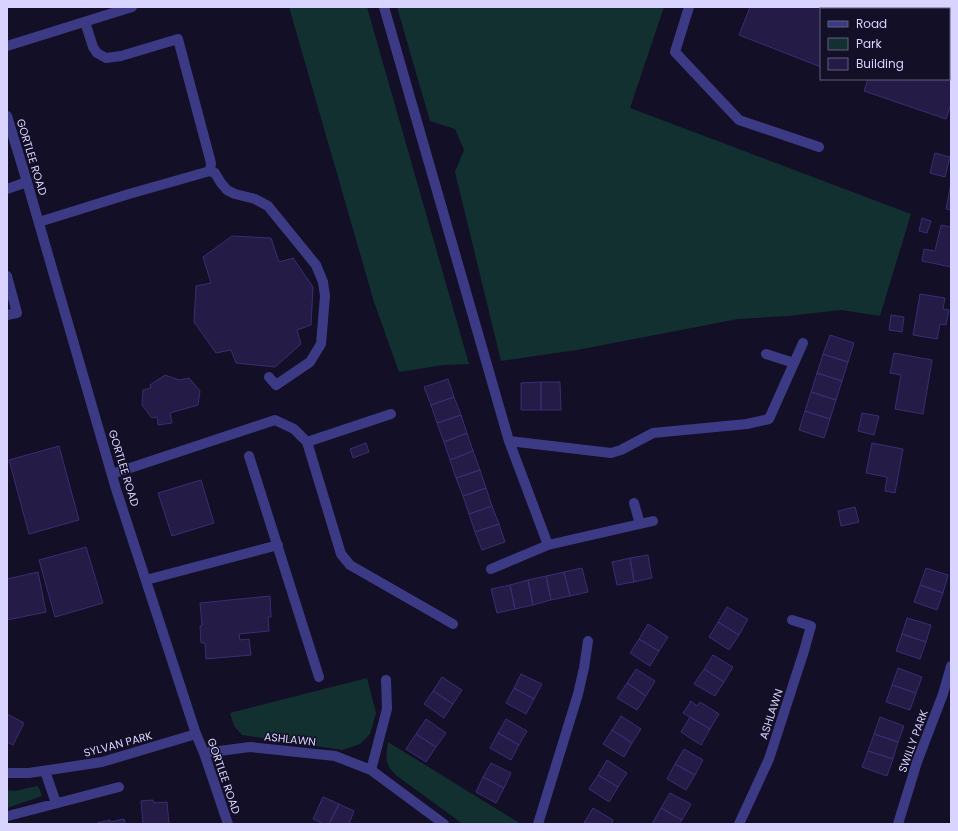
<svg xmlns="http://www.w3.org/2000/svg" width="958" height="831" font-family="Poppins,sans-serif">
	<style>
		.green { fill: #12302f }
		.building { fill: #241b47; stroke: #3b2d73 }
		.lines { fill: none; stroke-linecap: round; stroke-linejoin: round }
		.service { stroke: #3d3a85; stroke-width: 10 }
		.minor { stroke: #3d3a85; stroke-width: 10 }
		.tertiary { stroke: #3d3a85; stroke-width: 10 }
		.labels { text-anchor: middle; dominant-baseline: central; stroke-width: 3; stroke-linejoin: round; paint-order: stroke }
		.street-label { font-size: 11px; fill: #d9d4ff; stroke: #130f26 }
	</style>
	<rect width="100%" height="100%" fill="#130f26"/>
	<path class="green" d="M289,7H367L469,364L444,365L399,372L374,302Z
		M397,7H664L630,108L911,214L880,316L841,310L788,316L738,319L577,350L501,361L455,172L464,150L455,129L430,121Z
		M367,678L376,713L370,734L360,744L343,750L242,735L234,726L230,713Z
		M388,742L521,824H463L397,776C384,764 386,759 388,742Z
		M37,786L40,790L42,796L7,808V790L15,791Z"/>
	<path class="building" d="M750,7H847L846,9H821V67L739,35Z
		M934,7H951V104L946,119L864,91L868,79H949V9H933Z
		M935,153L950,157L945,177L930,173Z
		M951,183V210L946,209Z
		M922,218L931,221L927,233L919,231Z
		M941,225L951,227V267L922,261L924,249L935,251Z
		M232,236L271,238L279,262L293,258L313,287L311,325L297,330L301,344L275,367L236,363L231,350L216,353L194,322L196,286L211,283L203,257Z
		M920,294L945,298L943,309L949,310L946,325L940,324L937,339L913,335Z
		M891,315L904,317L902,332L889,330Z
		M830,335L854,343L848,362L823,354Z
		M894,353L932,360L923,414L895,409L901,375L890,373Z
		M823,354L848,362L842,381L817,373Z
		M817,373L842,381L836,400L811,392Z
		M165,375L179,380L189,378L200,391L198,405L170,413L172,423L158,425L157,417L152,418L142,405L143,390L151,388L150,385Z
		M448,379L454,397L431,405L424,387Z
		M541,382H560L561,410H541Z
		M541,382V410H521V383Z
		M811,392L836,400L830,419L805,411Z
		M454,397L461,415L437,423L431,405Z
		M805,411L830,419L824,438L799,430Z
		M862,413L879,416L874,435L858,431Z
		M461,415L467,433L444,442L437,423Z
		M467,433L473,451L450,460L444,442Z
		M366,443L369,452L353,458L350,449Z
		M872,443L903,449L895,493L885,491L887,477L866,473Z
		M59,446L79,520L29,534L9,460Z
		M473,451L480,470L456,478L450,460Z
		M480,470L486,488L463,496L456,478Z
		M201,480L214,523L172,536L158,493Z
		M486,488L492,506L469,514L463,496Z
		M492,506L499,524L475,532L469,514Z
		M855,507L859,522L841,526L838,511Z
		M499,524L505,542L482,550L475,532Z
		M86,547L103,603L55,617L39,560Z
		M648,555L652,578L634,582L630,558Z
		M630,558L634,582L617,585L612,562Z
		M582,568L588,592L570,596L564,572Z
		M926,568L948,575L943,593L920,585Z
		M38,572L46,612L7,620V579Z
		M564,572L570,596L551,600L546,576Z
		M546,576L551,600L533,605L528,580Z
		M528,580L533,605L515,609L510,585Z
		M510,585L515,609L497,613L491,589Z
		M920,585L943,593L937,610L914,602Z
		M270,596L271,617H268L269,631L239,634L240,640L249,639L251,655L206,659L205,643H201L200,626L202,625L200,603Z
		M727,607L748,619L739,635L718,622Z
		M907,618L931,625L926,642L902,634Z
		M718,622L739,635L729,650L709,637Z
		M648,624L668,637L659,651L639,639Z
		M902,634L926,642L920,659L896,651Z
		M639,639L659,651L650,666L630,653Z
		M713,655L733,667L724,682L704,669Z
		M898,668L922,677L916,693L892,685Z
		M636,669L655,681L646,696L627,683Z
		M704,669L724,682L715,696L694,684Z
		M521,674L542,684L534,699L514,688Z
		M442,677L462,690L453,704L433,691Z
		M627,683L646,696L637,710L617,698Z
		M892,685L916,693L910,710L886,702Z
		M514,688L534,699L526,714L506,703Z
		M433,691L453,704L444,718L424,704Z
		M691,701L697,706L700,702L719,714L710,729L683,713Z
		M7,714L24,723L13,745L7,742Z
		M621,716L641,729L632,743L612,730Z
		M690,717L710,729L701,745L681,732Z
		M880,717L904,726L898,742L874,734Z
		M426,719L446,733L436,747L416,734Z
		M506,719L527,731L519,745L498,733Z
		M612,730L632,743L624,757L603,744Z
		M498,733L519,745L511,760L490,748Z
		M416,734L436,747L426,762L406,749Z
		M874,734L898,742L893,759L868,751Z
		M684,749L703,760L695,775L675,764Z
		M868,751L893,759L887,776L862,767Z
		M607,760L627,773L618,787L598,775Z
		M491,763L511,773L504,788L483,777Z
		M675,764L695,775L686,790L667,779Z
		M598,775L618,787L609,802L589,789Z
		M483,777L504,788L496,803L476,792Z
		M670,793L691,804L682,820L661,808Z
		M323,797L339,804L329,824H324L313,819Z
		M153,800L154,803L167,802L169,824H143L141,801Z
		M339,804L354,811L349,824H329Z
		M593,808L613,820L611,824L584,823Z
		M661,808L682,820L679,824H652Z
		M124,819L125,824H98L97,823L110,820V822Z"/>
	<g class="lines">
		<path class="service" d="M689,7L675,52L739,120L819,147
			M85,22L93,47L97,53L106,58L121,56L178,39L211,163L210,171
			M7,189L27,182
			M39,222L129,194L210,171L215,173L221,183L227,190L235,194L255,199L268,206L316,265L323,282L325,296L321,344L310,362L276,385L269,377
			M7,276L17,313L7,315
			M307,442L391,414
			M249,456L319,677
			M112,474L275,420L294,429L307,442L341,554L350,565L453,624
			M146,580L278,545"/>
		<path class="minor" d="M384,7L509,441L611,453L621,450L653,433L747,424L769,419L803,343
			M7,46L132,7
			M766,354L794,363
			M509,441L548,545
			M634,503L640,524
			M491,569L548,545L653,521
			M204,753L250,747L335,756L371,770L444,824
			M371,770L387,709L386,680
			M45,771L56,803
			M7,773H29L102,762L196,734
			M8,816L119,787
			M538,824L578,694L584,668L588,641
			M739,824L769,759L804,651L811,626L792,620
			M898,824L917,762L943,694L951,666"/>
		<path class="tertiary" d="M7,116L27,182L116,489L196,734L204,753L228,824"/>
	</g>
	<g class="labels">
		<g class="street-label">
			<text transform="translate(32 157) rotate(73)">GORTLEE ROAD</text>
			<text transform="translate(124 468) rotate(73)">GORTLEE ROAD</text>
			<text transform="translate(771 714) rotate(-72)">ASHLAWN</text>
			<text transform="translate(290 739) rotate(6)">ASHLAWN</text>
			<text transform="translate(913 741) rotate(-70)">SWILLY PARK</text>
			<text transform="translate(118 744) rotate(-15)">SYLVAN PARK</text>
			<text transform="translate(224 776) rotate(71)">GORTLEE ROAD</text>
		</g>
	</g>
	<rect width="958" height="831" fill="none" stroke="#d9d4ff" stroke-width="16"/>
	<rect x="820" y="8" width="130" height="72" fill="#130f26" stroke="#625e7d"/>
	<rect x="828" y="21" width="20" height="6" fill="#3d3a85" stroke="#625e7d"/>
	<text x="856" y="28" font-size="12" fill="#d9d4ff">Road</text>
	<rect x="828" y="38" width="20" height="12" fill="#12302f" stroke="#625e7d"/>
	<text x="856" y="48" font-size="12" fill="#d9d4ff">Park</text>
	<rect x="828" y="58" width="20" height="12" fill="#241b47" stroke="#625e7d"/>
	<text x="856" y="68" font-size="12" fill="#d9d4ff">Building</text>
</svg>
